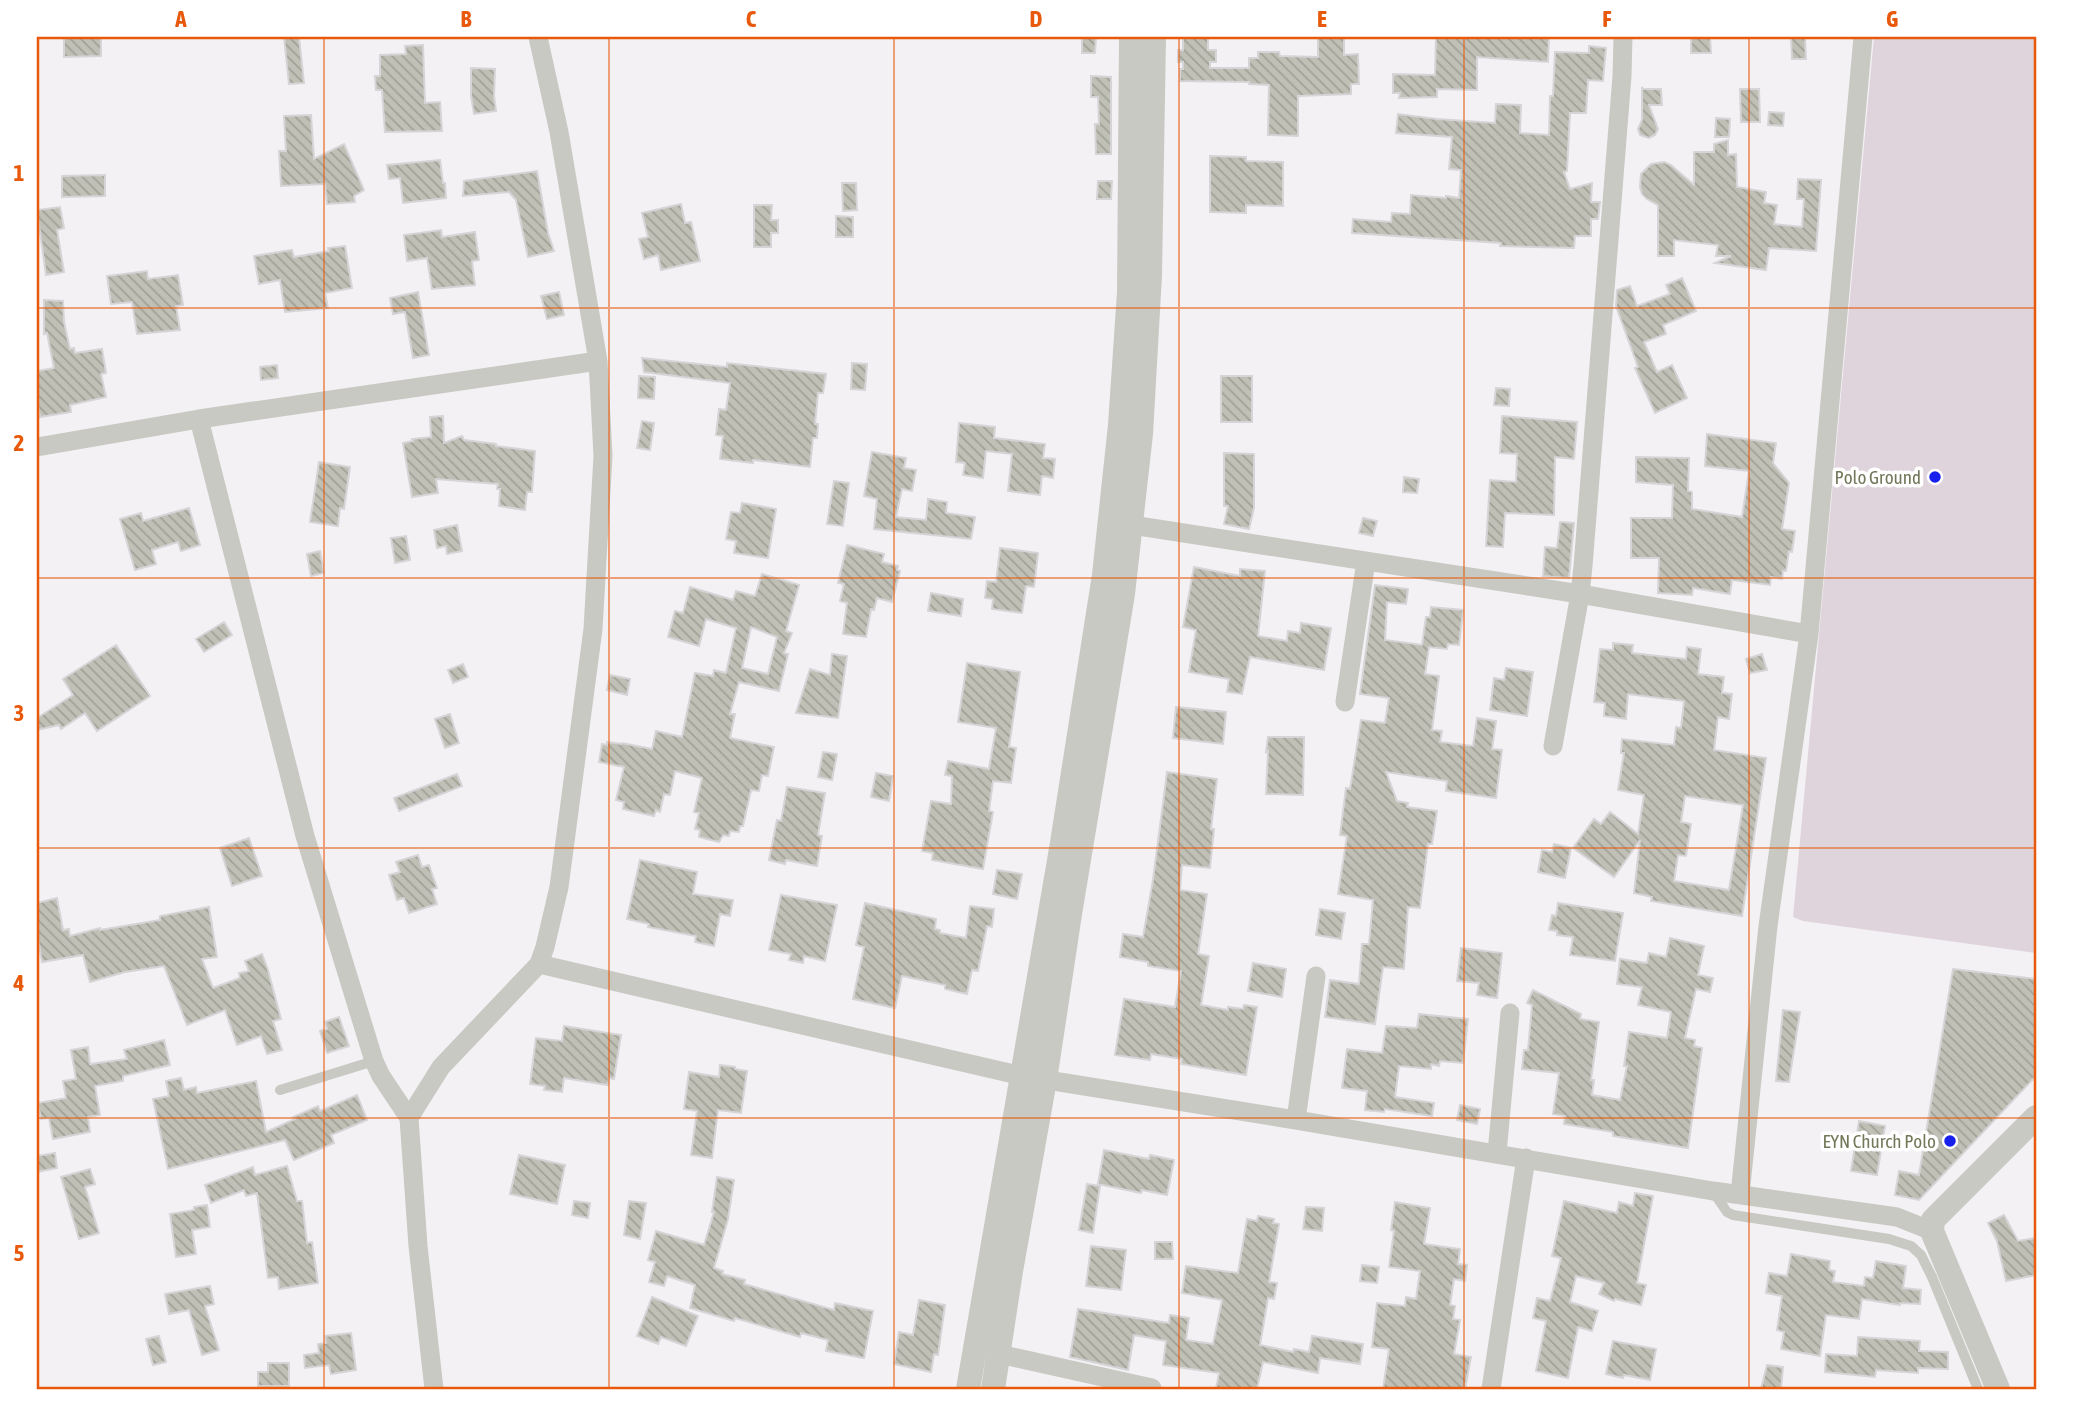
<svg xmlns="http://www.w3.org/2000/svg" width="2073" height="1426" font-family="'Asap Condensed',sans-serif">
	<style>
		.pitch { fill: #dfd4db }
		.building { fill: url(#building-back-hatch); stroke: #d5d4d6; stroke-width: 2; fill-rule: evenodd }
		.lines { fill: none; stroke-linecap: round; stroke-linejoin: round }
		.service { stroke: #c8c9c2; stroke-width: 10 }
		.minor { stroke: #c8c9c2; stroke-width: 19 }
		.tertiary { stroke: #c8c9c2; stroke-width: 24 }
		.grid { fill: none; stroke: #e8590c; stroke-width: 2; stroke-opacity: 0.55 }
		.poi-dot { fill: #1820ed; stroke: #fff; stroke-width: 2.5 }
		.labels { text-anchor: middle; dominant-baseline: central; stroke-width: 7; stroke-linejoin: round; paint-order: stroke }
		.poi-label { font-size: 19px; fill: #73785a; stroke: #fff; text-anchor: end }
		.neatline { fill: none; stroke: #e8590c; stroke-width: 2.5 }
		.grid-label { font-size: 23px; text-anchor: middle; font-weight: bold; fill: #e8590c }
	</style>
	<defs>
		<pattern id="building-back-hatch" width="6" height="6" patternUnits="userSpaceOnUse" patternTransform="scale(1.75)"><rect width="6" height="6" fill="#c0c0b6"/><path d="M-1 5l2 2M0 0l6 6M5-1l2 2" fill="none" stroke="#a0a197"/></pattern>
	</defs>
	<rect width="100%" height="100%" fill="#f4f1f5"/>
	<path class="pitch" d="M1874,37H2036V953L1803,921L1793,917Z"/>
	<path class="building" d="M64,37H101V56L64,57Z
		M284,37H299L304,83L289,84Z
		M1082,37H1096L1095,53H1082Z
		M1183,37H1208V50H1216V62H1210V68H1249V58H1258V52H1279L1280,56L1318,57V37H1344V55L1358,54L1359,84H1351V94L1298,96V136L1268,135L1269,85L1249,84V82L1180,81V69H1183V62H1178V50H1183Z
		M1436,37H1549L1548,62L1477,57V90L1437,89V97L1399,98L1400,93H1393V74L1435,75Z
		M1691,37H1710L1711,53H1691Z
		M1791,37H1805L1806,59H1792Z
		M423,45L425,103L440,102L442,131L385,132L382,90H376L375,76H380V55L406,54L405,46Z
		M1589,46L1606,48L1603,81L1588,80L1586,113H1570L1567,171L1564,172L1570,189L1592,183L1591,202H1600L1598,219H1591V236H1575L1574,248L1500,246L1501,243L1352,233L1353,219L1391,222L1392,213L1410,214L1411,195L1446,198V196L1459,198L1461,170L1449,169L1452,137L1396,133L1398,114L1437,119L1495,123L1496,104L1521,105L1520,133L1549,135L1550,96H1553L1555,52L1589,53Z
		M471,68L495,69L494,96L496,111L474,114L471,96Z
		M1091,76L1111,77V154H1096L1095,124H1099L1098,97H1091Z
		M1642,87L1643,89H1661L1662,105H1649L1658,129L1655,135L1649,138L1640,135L1638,129L1642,120Z
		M1740,89H1759L1760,122H1741Z
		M1769,112L1784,113L1783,126L1768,125Z
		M311,115L314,159L344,144L364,190L354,196L355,202L327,204L325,184L281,186L279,151H286L284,116Z
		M1716,118L1730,119L1729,137H1715Z
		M1728,140V155L1736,154L1737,187L1766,192L1764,203L1777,205L1774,224L1802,227L1804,199H1797L1798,179L1821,180L1816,251L1769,248L1766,270L1715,263L1731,256H1716L1718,245L1674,240V256H1658V205L1647,199L1642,194L1640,187L1641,174L1651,164L1664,162L1671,165L1694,185V152H1714V144Z
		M1210,156L1246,157V161L1283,162V206L1246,205V213L1210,212Z
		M440,160L443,183H445L446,198L403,203L400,178L389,179L387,165Z
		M537,171L548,233L554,251L528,257L516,200L509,192L463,196L464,181Z
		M105,175V196L62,197V176Z
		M1098,181H1112L1111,199H1097Z
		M842,183H856L857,210L843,211Z
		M681,204L685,223L691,222L700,261L661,270L658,255L644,259L639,239L648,237L642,213Z
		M754,205H772L771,220H778V233H771V247H754Z
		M60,207L64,228L57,230L64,272L46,275L37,210Z
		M836,216L853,217V237H836Z
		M441,230L442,237L475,232L479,260L472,261L475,285L432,289L427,258L407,261L404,235Z
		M345,246L352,288L325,293L328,308L285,312L280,280L259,284L254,256L292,250L294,257L329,251L328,248Z
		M147,271L148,279L178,275L183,305L176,306L180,330L137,334L132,302L111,304L107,276Z
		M1682,278L1696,311L1663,325L1666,334L1644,342L1657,372L1672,365L1687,398L1655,413L1635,368L1638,367L1616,306L1617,290L1630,286L1637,306L1670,294L1666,285Z
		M418,292L429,355L413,358L405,312L393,314L390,298Z
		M559,292L564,315L547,319L541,296Z
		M44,300L63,301L64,322L70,349L74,348L75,353L102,349L106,373L101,374L106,397L70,405L71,412L40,417L37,400V371L54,368L47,333L44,334Z
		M642,358L727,367V363L826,374L823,393H818L815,424H818L817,438H813L810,467L753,460V463L720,459L723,436L716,435L719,409L726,410L730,383L644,372Z
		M852,363L867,364L865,390L851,389Z
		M277,365L278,378L261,380L260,367Z
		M639,376L655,377L654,399L638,398Z
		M1221,376H1252V422H1221Z
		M1496,388L1510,389L1509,406L1494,405Z
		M443,416L444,443L462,436L464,440L496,444V446L535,451L532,492H527L525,510L499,506L500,489H497L498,484L436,479L438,493L412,497L403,443L413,441L412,439L431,437L430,417Z
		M1502,416L1577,422L1574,459L1555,457L1554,515L1505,513L1503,547L1486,546L1490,480L1516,482L1517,454L1500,453Z
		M642,421L654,423L650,450L637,448Z
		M959,423L995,427L994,438L1045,444L1043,458L1055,459L1053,478L1042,476L1040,495L1008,491L1012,454L986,451L983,478L963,475L965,463L956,462Z
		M1707,434L1776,443L1773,463L1789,483L1782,529L1795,531L1792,552L1789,551L1786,571H1783L1782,579L1771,577L1770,585L1732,580L1730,594L1693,588L1692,595L1658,593L1659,558H1631V518H1672L1673,485L1636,482V457L1689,458L1688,491L1692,492V509L1742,517L1749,471L1705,466Z
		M872,452L906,458L904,468L916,470L912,491L902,489L896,517L926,520L928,499L947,502L946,513L975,517L971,539L874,529L877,499L864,496Z
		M1224,453L1254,454V508L1249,529L1224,524L1228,506H1224Z
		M319,462L350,467L344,509L340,508L338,526L310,522Z
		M1404,477L1419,479L1417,493L1403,492Z
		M834,481L849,483L843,526L827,524Z
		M742,503L776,509L768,558L734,553L736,541L726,539L731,512L740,513Z
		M189,508L200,545L181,551L178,542L152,550L156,564L135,570L120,519L141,513L143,521Z
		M1363,518L1377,521L1373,536L1359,533Z
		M1560,522L1574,523L1569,578L1543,576L1545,547L1557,548Z
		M457,525L462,551L447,554L446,546L437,548L434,530Z
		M406,536L410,560L395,563L391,538Z
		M847,545L884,554L882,562L898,566L897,570L900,571L892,602L877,598L874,610L871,609L866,637L843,634L847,603L840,601L844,584L838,583Z
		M1000,548L1038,553L1034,587L1026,586L1022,613L992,609L993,599L985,598L987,581L996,582Z
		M320,551L324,573L311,576L307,554Z
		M1194,567L1240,576V569L1265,571L1258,636L1287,641L1288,631L1300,633L1301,623L1331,628L1324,670L1250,657L1242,694L1227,692L1229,679L1189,672L1196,630L1183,627Z
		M762,574L799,585L786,631L792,633L784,653L788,654L779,691L739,682L730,714H735L730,738L774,747L768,776L762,775L759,791L751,790L743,826H740L739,832L730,831L729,836L723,835L719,842L699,837L700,830L695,829L699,813L694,812L702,778L675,771L670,795L664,794L660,812L656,810L654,816L623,809L624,802L616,800L624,767L599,762L602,744L607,745V742L621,744L622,743L652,749L656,731L682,737L695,673L713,676L714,670L726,673L736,628L706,619L699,646L668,637L675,611L683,613L690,587L733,600L736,591L755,596ZM751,627L777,637L768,674L742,668Z
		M1375,585L1408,589L1406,604L1387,602L1385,640L1422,645L1426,617H1430L1431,607L1463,610L1459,645L1448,644L1447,649L1429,647L1425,674L1439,676L1432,730L1442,731L1440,742L1473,746L1477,718L1496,721L1492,749L1502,750L1496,798L1446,791L1447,781L1386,772L1397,801L1408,803L1407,807L1437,811L1432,844H1428L1420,908L1408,907L1404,969L1383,967L1375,1024L1325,1017L1330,980L1359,984L1362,944H1369L1373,900L1338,894L1347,836L1340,835L1346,788L1350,789L1361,720L1385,723L1389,698L1360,694Z
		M931,593L963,599L961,616L928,611Z
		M224,622L232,635L204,652L196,639Z
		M1613,643L1633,645L1632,653L1686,659L1687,647L1701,649L1698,674L1724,677L1722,693L1732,694L1729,719L1718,717L1714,750L1766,758L1742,916L1651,901L1652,897L1634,893L1640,840L1614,877L1573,848L1594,819L1601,824L1610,812L1638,834L1644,795L1618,790L1624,753H1621L1622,739L1674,745L1676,727L1681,728L1684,701L1628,694L1626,719L1604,716L1605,703L1594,702L1600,649L1613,650ZM1685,796L1743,805L1729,890L1674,881L1678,855L1686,856L1691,824L1681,822Z
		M116,645L150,696L97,731L85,713L61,729L59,725L37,730V718L73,695L63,679Z
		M832,654L847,656L838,718L796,713L810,669L830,675Z
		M1762,654L1767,670L1750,673L1746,659Z
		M967,663L1020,672L1009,747L1016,748L1011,783L993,781L989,811L993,812L983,869L932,860L933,853L922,851L931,801L951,804L952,776L945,775L948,761L989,769L996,728L958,722Z
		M463,664L468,677L453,683L448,670Z
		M1506,668L1533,672L1527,716L1490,710L1494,678L1504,680Z
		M610,675L630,679L627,695L607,690Z
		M1176,707L1226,712L1223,744L1173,738Z
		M450,714L459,743L445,748L435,719Z
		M1268,737H1304L1303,795L1266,794L1268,751L1266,752Z
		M823,752L837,754L832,780L818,777Z
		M1167,772L1217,779L1211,829H1214L1210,868L1182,865L1180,890L1207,894L1198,954L1209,956L1201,1005L1228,1010V1007L1243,1009L1244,1005L1257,1007L1246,1075L1181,1064L1182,1059L1151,1054L1150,1060L1115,1055L1124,999L1175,1007L1181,971L1148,966V962L1120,957L1123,934L1143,937L1153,880Z
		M876,773L893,776L889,801L871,797Z
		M457,774L462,786L399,811L394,798Z
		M787,787L825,793L818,835L822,836L817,866L786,860L785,864L769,860L777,820L781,821Z
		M249,838L262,876L232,886L220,848Z
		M1554,844L1571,848L1565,878L1538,872L1542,850L1552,852Z
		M418,855L422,867L429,865L437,888L432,889L437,904L409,913L404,898L397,900L389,875L400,872L396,862Z
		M640,860L697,872L693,894L733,900L730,916L720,914L714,946L695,942L696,936L648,927L649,924L627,919Z
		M997,870L1022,874L1017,899L993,894Z
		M781,895L837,905L825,961L804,956L803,963L789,960L791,954L769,950Z
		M57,898L63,930L69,929L70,936L100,928V930L160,920V916L209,907L217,957L202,959L213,988L240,978L239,973L249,971L245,961L262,954L268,970L281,1019L273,1021L282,1050L267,1054L261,1036L237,1045L225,1010L187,1025L164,966L125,972L90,982L83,955L42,962L37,933V903Z
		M865,903L936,919L935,929L940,930V933L966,938L970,906L994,909L992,927L987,926L978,971L972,970L967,994L945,989V985L902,976L895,1008L853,999L864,947L856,945Z
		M1558,903L1623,913L1615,961L1570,955L1573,937L1557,935V931L1549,930L1552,915L1556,916Z
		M1320,909L1345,913L1341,939L1316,935Z
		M1670,938L1704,946L1698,975L1713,978L1710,992L1696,989L1685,1038L1695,1040L1694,1046L1702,1048L1688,1148L1613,1136V1132L1564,1124L1565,1116L1553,1114L1559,1073L1522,1069L1524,1050H1528L1532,1005L1527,1003L1533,990L1581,1014L1580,1019L1599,1022L1591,1080H1594L1592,1095L1620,1100L1627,1066H1624L1629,1032L1667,1038L1671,1012L1638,1005L1642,987L1617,984L1620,959L1647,963L1649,953L1666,957Z
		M1461,948L1502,953L1497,998L1477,995L1479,983L1457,981Z
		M1253,963L1286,969L1282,997L1248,991Z
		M1953,969L2036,979V1076L1919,1200L1895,1195L1899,1171L1919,1175Z
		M1783,1010L1800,1012L1789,1082L1776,1081Z
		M1419,1014L1468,1019L1463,1063L1440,1061L1439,1066L1431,1064V1069L1399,1066L1395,1097L1434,1103L1432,1116L1385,1109L1384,1112L1365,1110L1367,1091L1342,1088L1347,1049L1382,1053L1386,1026L1417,1028Z
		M339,1017L349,1046L327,1053L320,1031L327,1029L325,1022Z
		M564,1026L621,1035L614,1079L609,1078L608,1085L564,1078L562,1092L544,1090L545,1086L530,1084L536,1038L562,1041Z
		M164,1040L170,1065L123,1076V1081L95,1086L100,1115L88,1117L90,1132L53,1139L49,1118L41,1119L38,1103L66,1098L63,1081L76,1079L71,1050L88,1047L90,1064L127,1059L124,1050Z
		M720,1065L735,1067V1069L747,1071L741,1113L718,1110L712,1158L691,1155L697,1111L684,1109L689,1072L719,1077Z
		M181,1078L184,1090L196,1087L197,1093L256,1081L266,1132L295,1119L293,1117L318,1106L320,1111L357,1095L367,1120L331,1135L334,1143L294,1160L285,1140L168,1169L153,1099L169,1096L166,1081Z
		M1460,1105L1480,1109L1477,1124L1457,1120Z
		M1859,1121L1885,1126L1877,1175L1851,1171Z
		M1104,1150L1149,1159L1150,1155L1174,1160L1167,1195L1142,1190L1141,1193L1098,1184Z
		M55,1153L57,1168L37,1172V1156Z
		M519,1155L565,1165L557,1204L510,1194Z
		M287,1166L297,1201H302L307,1243L312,1242L318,1283L279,1289L278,1277L268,1278L257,1193L246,1196L244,1190L211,1203L205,1185L253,1167L255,1175Z
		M90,1169L95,1184L85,1187L99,1233L79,1239L61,1177Z
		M717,1177L734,1180L728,1219L714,1268L723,1271L722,1274L745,1280L744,1284L834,1310L835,1303L873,1311L864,1358L826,1351L828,1340L801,1333L800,1337L735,1318L734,1321L690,1308L695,1285L667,1276L664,1286L649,1282L655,1262L648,1260L656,1231L704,1245L714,1212H712Z
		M1087,1184L1100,1186L1093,1233L1079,1230Z
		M1635,1193L1653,1196L1637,1283L1646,1285L1641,1305L1615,1299L1614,1301L1599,1294L1604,1283L1576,1276L1570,1302L1598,1311L1592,1331L1578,1327L1568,1378L1536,1371L1546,1321L1533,1318L1537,1298L1550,1301L1561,1258L1552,1256L1564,1201L1617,1213L1619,1202L1633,1206Z
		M574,1201L590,1203L588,1218L572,1215Z
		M629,1201L646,1203L640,1239L624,1235Z
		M1395,1202L1430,1208L1424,1244L1460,1249L1458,1264L1467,1265L1465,1281L1454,1279L1450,1305L1455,1306L1453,1319L1460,1320L1454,1354L1471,1357L1465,1389H1383L1389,1349L1372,1347L1377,1303L1405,1306L1406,1297L1416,1299L1420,1271L1389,1267L1394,1231L1391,1230Z
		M207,1205L210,1227L192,1230L196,1254L176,1257L170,1214L194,1210V1207Z
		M1306,1207L1324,1208L1322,1231L1303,1229Z
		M2004,1215L2018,1241L2036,1238V1275L2006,1281L1997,1241L1988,1223Z
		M1258,1216L1274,1219L1273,1223L1279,1224L1269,1282L1277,1283L1274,1299L1268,1298L1260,1345L1293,1352L1294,1349L1309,1352L1312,1336L1363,1344L1360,1364L1320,1358L1318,1373L1263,1362L1257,1389H1216L1219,1373L1163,1365L1166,1341L1134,1335L1128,1370L1070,1357L1078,1309L1169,1323L1170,1315L1189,1318L1186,1340L1213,1344L1222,1300L1182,1293L1186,1266L1238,1273L1247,1219L1257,1221Z
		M1155,1242H1172L1173,1259H1155Z
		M1091,1246L1126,1250L1121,1290L1086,1286Z
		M1791,1254L1830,1261L1829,1270L1835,1271L1833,1282L1864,1286L1865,1277L1873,1278L1876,1261L1906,1266L1903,1288L1921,1290L1920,1304L1900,1303V1305L1862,1299L1859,1319L1826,1315L1820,1356L1781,1349L1784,1332L1777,1330L1782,1296L1766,1293L1769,1273L1787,1276Z
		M1362,1265L1379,1267L1377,1283L1360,1281Z
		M210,1286L214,1304L205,1306L219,1350L202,1355L189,1310L169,1314L165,1294Z
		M652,1297L698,1316L686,1346L661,1337L658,1344L637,1336Z
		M919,1300L945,1305L938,1355L934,1354L931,1372L894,1364L899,1332L913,1335Z
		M351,1333L356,1370L331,1374L329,1365L305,1368L304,1355L319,1353L318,1344L326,1343L325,1336Z
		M159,1336L166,1362L153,1365L146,1339Z
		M1858,1337L1920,1341L1919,1351L1948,1352V1369L1918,1368V1373L1876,1370L1875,1377L1825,1372L1826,1354L1857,1356Z
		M1613,1341L1656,1349L1650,1380L1624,1375L1623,1378L1606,1374Z
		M268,1363H289V1386H258V1372H268Z
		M1767,1365L1783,1367L1781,1389H1761Z"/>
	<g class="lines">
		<path class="service" d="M280,1090L374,1061
			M1714,1193L1727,1212L1733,1215L1889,1239L1911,1246L1921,1255L1932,1277L1978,1389"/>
		<path class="minor" d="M199,419L305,836L374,1061L381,1076L409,1118
			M37,447L199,419L598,361
			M1119,523L1580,594L1809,634
			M1345,702L1366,561
			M1553,746L1580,594L1583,566L1622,76L1623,37
			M539,964L1022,1076L1296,1120L1713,1191L1897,1217L1932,1231
			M1296,1120L1316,976
			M1497,1153L1510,1013
			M1740,1194L1768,926L1809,634L1863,37
			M999,1354L1152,1388
			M434,1389L418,1246L409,1118L441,1067L539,964L545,947L559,887L593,629L603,456L598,361L559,132L538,37
			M1491,1389L1526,1158"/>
		<path class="tertiary" d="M968,1389L1061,849L1104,575L1120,425L1129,292L1131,37
			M993,1389L1011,1271L1045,1080L1070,914L1123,594L1141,434L1150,275L1154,37
			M1998,1389L1932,1231L1933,1220L2036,1117"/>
	</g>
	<path class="grid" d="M324,37V1389M609,37V1389M894,37V1389M1179,37V1389M1464,37V1389M1749,37V1389M37,308H2036M37,578H2036M37,848H2036M37,1118H2036"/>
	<g class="poi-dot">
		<circle cx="1935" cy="477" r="7"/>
		<circle cx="1950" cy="1141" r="7"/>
	</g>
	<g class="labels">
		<g class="poi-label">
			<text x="1921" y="477">Polo Ground</text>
			<text x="1936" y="1141">EYN Church Polo</text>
		</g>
	</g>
	<rect width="2073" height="1426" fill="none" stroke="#ffffff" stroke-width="77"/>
	<rect x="38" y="38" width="1997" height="1350" class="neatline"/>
	<g class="grid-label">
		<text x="181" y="27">A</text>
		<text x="466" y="27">B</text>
		<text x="751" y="27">C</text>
		<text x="1036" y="27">D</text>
		<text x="1322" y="27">E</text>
		<text x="1607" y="27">F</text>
		<text x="1892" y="27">G</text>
		<text x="19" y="181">1</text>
		<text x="19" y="451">2</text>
		<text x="19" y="721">3</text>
		<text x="19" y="991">4</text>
		<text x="19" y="1261">5</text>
	</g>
</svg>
